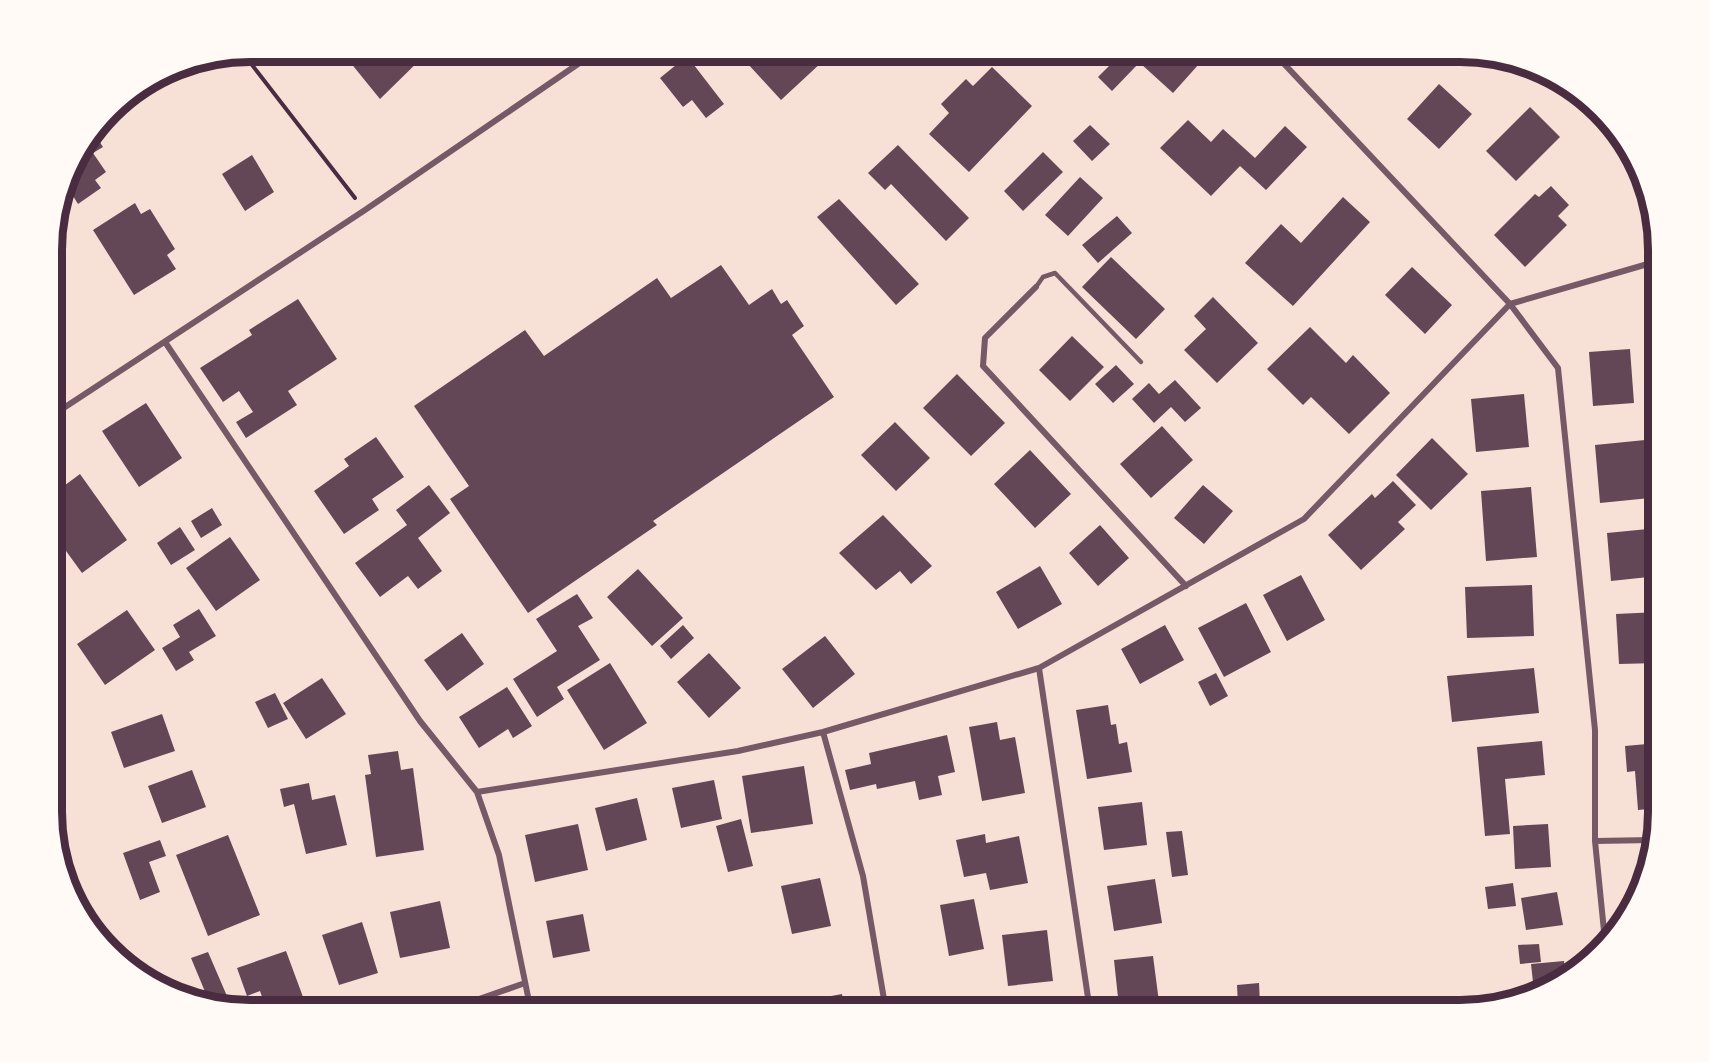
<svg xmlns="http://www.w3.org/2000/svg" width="1709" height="1062" font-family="'Sofia Sans Condensed',sans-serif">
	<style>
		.building { fill: #644757 }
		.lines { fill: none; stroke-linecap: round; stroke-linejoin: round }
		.path { stroke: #4a2c40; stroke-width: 4 }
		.service { stroke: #755966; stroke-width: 4.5 }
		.minor { stroke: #755966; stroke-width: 6 }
		.rim { fill: none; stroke: #4a2c40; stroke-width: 8 }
	</style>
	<rect width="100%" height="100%" fill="#f7e1d7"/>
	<path class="building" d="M341,51H429L380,99Z
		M736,51H812L822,62L781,100Z
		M870,51H902L879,66Z
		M1124,51L1139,63L1112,91L1098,77Z
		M1151,51H1205L1208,54L1173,93L1140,63Z
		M687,56L724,104L706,118L692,100L683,107L660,78Z
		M992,67L1032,106L969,172L929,134L949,113L941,104L966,79L973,86Z
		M1439,84L1472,114L1439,149L1407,119Z
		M1530,107L1560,137L1516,181L1486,151Z
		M1188,120L1211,142L1223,129L1255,158L1285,126L1307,147L1266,190L1240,166L1211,196L1160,148Z
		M1090,125L1110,144L1092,161L1073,141Z
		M94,133L103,147L93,153L106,172L95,180L101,188L78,204L73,196L58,206L72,161Z
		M898,145L969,218L946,241L891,184L885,190L868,173Z
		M1043,152L1063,172L1023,211L1004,191Z
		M252,155L274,192L245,211L222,174Z
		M1080,177L1103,198L1068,236L1045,215Z
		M1551,186L1569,205L1558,216L1567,225L1525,267L1494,235L1535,194L1539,197Z
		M1343,197L1370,222L1293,306L1245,263L1281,224L1301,243Z
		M839,199L919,284L896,305L817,217Z
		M135,203L141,214L150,209L175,249L167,255L176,269L134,295L93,230Z
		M1117,216L1132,233L1098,263L1082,245Z
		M53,243L66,263L53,272Z
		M1111,257L1165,309L1136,339L1082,287Z
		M721,265L749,305L772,289L781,304L787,300L804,326L792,335L834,397L653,521L657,525L528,613L450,499L469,486L414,406L525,330L544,356L657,278L671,298Z
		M1412,267L1452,305L1425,334L1385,295Z
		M1213,297L1258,343L1217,383L1184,350L1206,329L1194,316Z
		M298,299L337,359L288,391L297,405L246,438L236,422L253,412L239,391L223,402L200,368L252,335L249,330Z
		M1310,327L1346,363L1353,355L1390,393L1349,434L1311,397L1303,405L1267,369Z
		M1072,336L1104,367L1070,401L1039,370Z
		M1630,349L1634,403L1593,406L1589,352Z
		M1116,365L1134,384L1113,403L1095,384Z
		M957,374L1005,423L971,456L923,408Z
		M1175,380L1201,408L1185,422L1171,407L1154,423L1132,399L1149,383L1159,394Z
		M1524,394L1529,447L1476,452L1471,399Z
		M146,403L182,458L139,487L102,431Z
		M895,422L930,458L896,491L861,455Z
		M1162,426L1193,460L1151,498L1120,464Z
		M376,437L404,477L372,499L379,510L344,534L314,491L349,466L344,459Z
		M1432,438L1468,474L1431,510L1396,475Z
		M1645,440L1650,498L1600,503L1595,445Z
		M1030,450L1071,494L1035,528L994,484Z
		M80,474L127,540L82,573L53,533V520L62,513L53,500V494Z
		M1393,481L1416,505L1398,522L1405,529L1361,570L1328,535L1372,494L1375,498Z
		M429,485L450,513L418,538L442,571L418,589L408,576L380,597L355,563L407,525L396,510Z
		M1203,485L1233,511L1204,544L1174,518Z
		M1531,487L1537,557L1486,561L1481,491Z
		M212,508L222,525L201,538L191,521Z
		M883,515L932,566L911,584L900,571L876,590L839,553Z
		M1100,525L1129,558L1098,586L1069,553Z
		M180,527L195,550L171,565L157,543Z
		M1658,528V576L1611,581L1607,533Z
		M230,537L260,580L216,611L186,568Z
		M1040,566L1062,604L1018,629L996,592Z
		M638,569L683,618L652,646L607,597Z
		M1301,575L1325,620L1287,641L1263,595Z
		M1532,585L1534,636L1467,638L1465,587Z
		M577,594L593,618L578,626L600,660L557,687L564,699L537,717L513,679L557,651L536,619Z
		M1246,603L1271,652L1224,677L1198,628Z
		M199,609L216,636L189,652L194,660L176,671L162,648L180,637L173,625Z
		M127,610L155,650L105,685L77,644Z
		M1658,612V663L1619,664L1616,614Z
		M683,625L694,638L671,659L660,646Z
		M1165,625L1184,660L1140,684L1121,649Z
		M462,633L484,664L447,691L424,660Z
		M825,636L855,674L813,708L782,669Z
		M709,653L741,688L709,718L677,682Z
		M610,663L647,723L604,750L567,690Z
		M1534,668L1539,713L1452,722L1447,676Z
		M1216,673L1228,696L1210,706L1198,682Z
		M322,678L346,714L306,739L283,703Z
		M507,687L532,726L513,738L508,729L479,748L459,717Z
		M275,693L288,719L268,728L255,702Z
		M1108,705L1111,725L1116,724L1119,744L1127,742L1132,772L1087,779L1076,710Z
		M162,714L175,751L124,768L111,732Z
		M997,722L1000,740L1015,737L1025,793L982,801L969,727Z
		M947,735L955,772L938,776L942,795L919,800L915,781L877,789L876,784L850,790L845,770L871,764L869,753Z
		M1542,741L1545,775L1505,779L1510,834L1485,836L1477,747Z
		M1647,744L1648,763H1658V808L1638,810L1635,771L1627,772L1625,746Z
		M398,751L401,770L413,768L424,850L376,857L365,775L371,774L368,755Z
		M804,766L813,824L751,833L742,776Z
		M192,770L206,807L162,823L148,786Z
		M714,780L722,819L681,828L672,788Z
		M309,783L312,800L335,795L347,845L306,854L294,804L284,807L280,789Z
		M637,798L647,840L606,851L595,808Z
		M1142,802L1147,845L1104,850L1098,807Z
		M741,819L753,866L728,872L716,826Z
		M578,824L588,870L535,882L525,835Z
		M1548,824L1551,867L1515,869L1513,826Z
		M1182,831L1188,875L1172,877L1166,832Z
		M985,834L986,843L1019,836L1028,883L990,890L986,873L964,877L956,840Z
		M228,835L260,915L208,936L176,855Z
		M160,840L166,856L149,862L160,892L140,900L123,853Z
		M820,878L831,926L792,934L781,886Z
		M1155,879L1162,923L1114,931L1107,886Z
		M1513,883L1516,906L1488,909L1485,887Z
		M1557,892L1563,925L1526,930L1521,898Z
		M974,899L984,949L949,956L940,905Z
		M440,901L450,948L400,958L390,912Z
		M583,914L590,951L553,958L546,921Z
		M362,922L378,973L339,985L322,935Z
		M1047,930L1053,981L1008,986L1002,935Z
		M1539,944L1541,962L1520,964L1518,945Z
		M286,951L306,1005L290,1011H267L260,991L247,996L237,968Z
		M208,952L230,1003L220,1007L211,1006L191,958Z
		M1153,956L1159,1002L1119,1007L1114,960Z
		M1564,961L1566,978L1559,984L1534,991L1531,964Z
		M1259,983L1260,1005L1238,1006L1237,985Z
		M842,994L845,1011H811L809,1000Z
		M1228,996V1011H1192L1191,1000Z
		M652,998L655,1011H615V1008Z"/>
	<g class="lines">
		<path class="path" d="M242,52L355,198
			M53,801L58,804L77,911"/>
		<path class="service" d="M1036,287L1043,277L1055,273L1141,362"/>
		<path class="minor" d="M1272,51L1510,304L1558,368L1595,730V841L1605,941
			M1036,287L985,338L983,366L1186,586
			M165,342L420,721L477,792L499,855L531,1011
			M53,415L365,210L597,51
			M1039,668L1090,1011
			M823,732L863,876L886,1011
			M477,792L738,751L823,732L1039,668L1304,519L1510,304L1658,261
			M1595,841L1653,840
			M445,1011L525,983"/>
	</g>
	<path d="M0 0H1709V1062H0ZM250 62H1460A188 188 0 0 1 1648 250V812A188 188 0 0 1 1460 1000H250A188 188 0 0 1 62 812V250A188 188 0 0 1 250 62Z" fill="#fffaf5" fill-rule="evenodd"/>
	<path class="rim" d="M250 62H1460A188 188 0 0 1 1648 250V812A188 188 0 0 1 1460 1000H250A188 188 0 0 1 62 812V250A188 188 0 0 1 250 62Z"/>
</svg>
